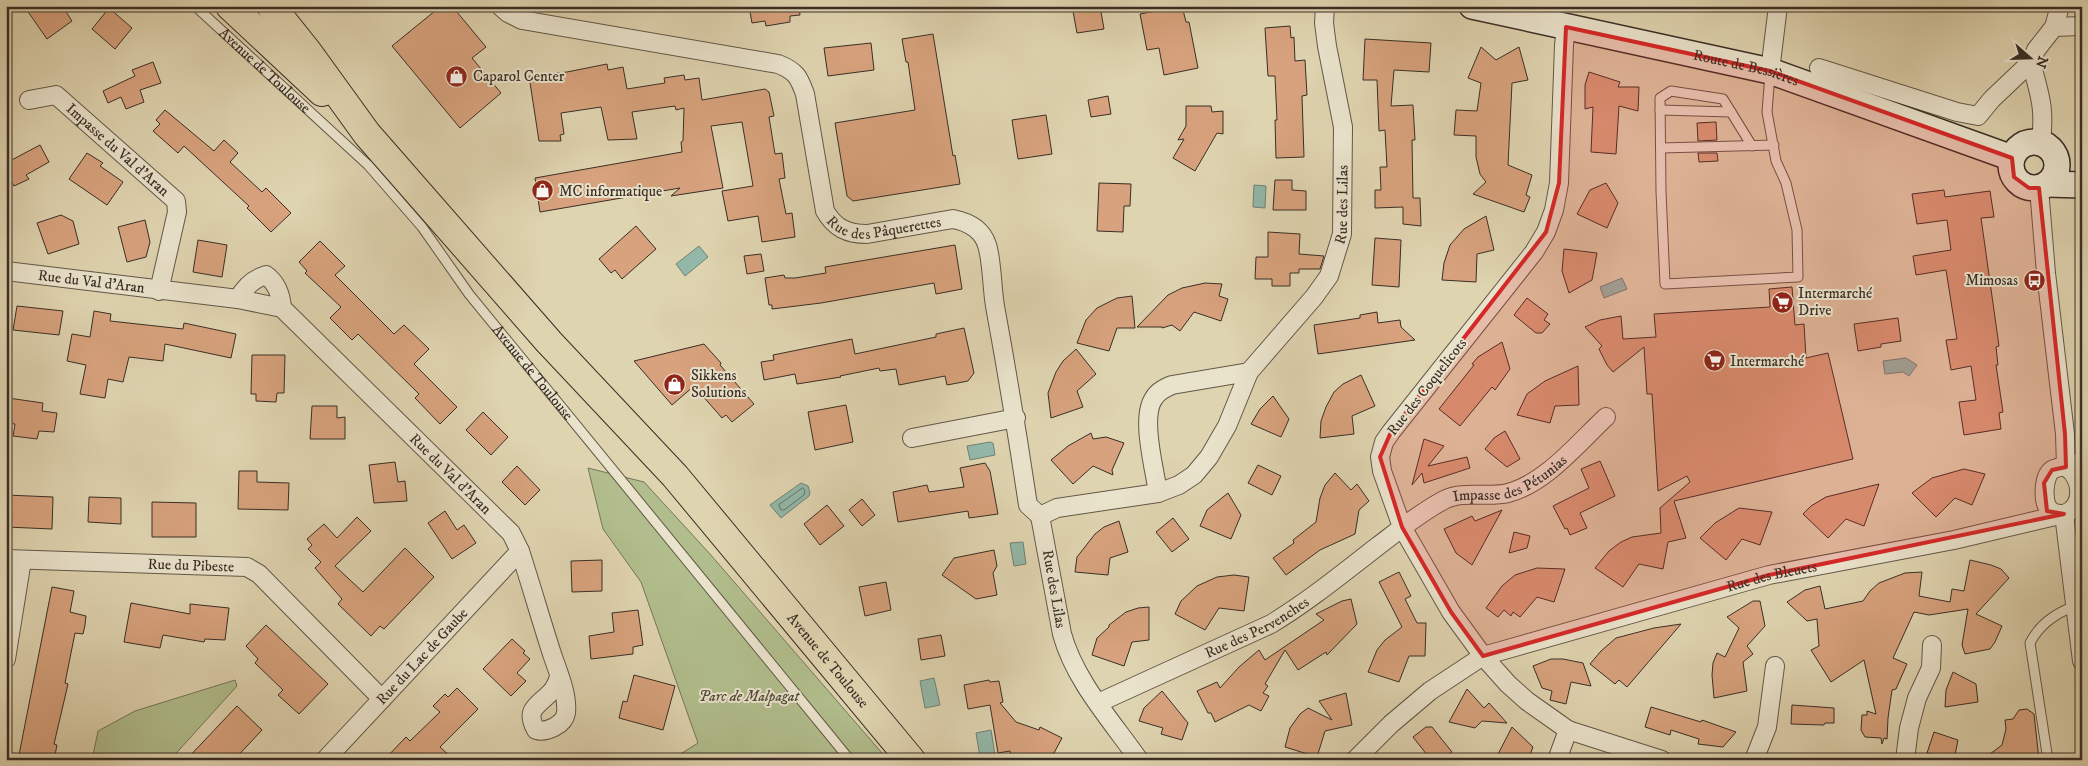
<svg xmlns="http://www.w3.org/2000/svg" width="2088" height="766" font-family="'IM FELL DW Pica',serif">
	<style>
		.green { fill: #b1bd8c; stroke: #767659 }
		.water { fill: #93b8a9; stroke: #6f8175 }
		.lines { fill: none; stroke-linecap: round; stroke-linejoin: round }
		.shore { stroke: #667368; stroke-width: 1 }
		.building { fill: #d7a27d; stroke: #3a2e26 }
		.lane-casing { stroke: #635848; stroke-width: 11 }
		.street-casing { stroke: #635848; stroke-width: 20 }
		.secondary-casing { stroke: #3a2e26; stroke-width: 28 }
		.primary-casing { stroke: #3a2e26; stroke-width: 30 }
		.lane { stroke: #eae3cc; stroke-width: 9 }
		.street { stroke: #eae3cc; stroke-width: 18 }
		.secondary { stroke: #eae3cc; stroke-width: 25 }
		.primary { stroke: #dfd4b0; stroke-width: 28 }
		.marked { fill: #d62828; fill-opacity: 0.2; stroke: #d62828; stroke-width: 4; stroke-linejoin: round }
		.labels { text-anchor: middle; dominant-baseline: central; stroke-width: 4; stroke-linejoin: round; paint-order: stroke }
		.street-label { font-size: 15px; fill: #3a2e26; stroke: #eae3cc }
		.poi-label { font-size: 15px; fill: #3a2e26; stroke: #eae3cc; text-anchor: start }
		.park-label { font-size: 15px; font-style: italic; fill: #524b3a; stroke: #eae3cc }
	</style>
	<rect width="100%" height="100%" fill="#dfd4b0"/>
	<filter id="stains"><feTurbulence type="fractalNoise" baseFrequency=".004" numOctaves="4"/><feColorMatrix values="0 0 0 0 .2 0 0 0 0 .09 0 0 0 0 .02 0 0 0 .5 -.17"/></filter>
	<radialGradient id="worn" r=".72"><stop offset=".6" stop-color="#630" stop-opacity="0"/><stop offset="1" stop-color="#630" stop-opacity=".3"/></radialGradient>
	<path class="green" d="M588,468L644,482L710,554L888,760H671L698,743L641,582L603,529Z
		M235,680L237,686L170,760H92L98,731L135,711Z"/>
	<path class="water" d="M1254,185L1266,186L1265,208L1253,207Z
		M699,246L708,257L685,276L676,264Z
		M1622,278L1627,289L1604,298L1600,287Z
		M1906,358L1917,365L1909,376L1903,372L1885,374L1883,361Z
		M990,442L993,443L995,455L970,460L967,446Z
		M801,483L808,486L810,493L809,496L781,518L770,505Z
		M1023,542L1026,564L1014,566L1010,543Z
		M934,678L940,705L925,708L920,681Z
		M991,730L995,755L992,760H983L980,757L976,733Z"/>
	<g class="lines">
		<path class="shore" d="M803,488L805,491L804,495L784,510H781L779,505Z"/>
	</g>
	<path class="building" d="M24,6H62L72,21L47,39Z
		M441,6H452L486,47L472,58L501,93L460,128L392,46Z
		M749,6H799L800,15L790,16V22L766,26L765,21L752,23Z
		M1072,6H1100L1104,29L1077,33Z
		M1182,6L1186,22H1189L1198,68L1164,75L1159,48L1147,50L1140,14Z
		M109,8L132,28L115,49L92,29Z
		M1290,26L1291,38L1294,37L1295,61L1305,60L1307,95L1302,96L1304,157L1276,158L1275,120H1277L1275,76H1268L1265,28Z
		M933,34L953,156L955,155L960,184L853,201L847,196L835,123L915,110L908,62H906L902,39Z
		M1365,39L1431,43L1429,72L1394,70L1391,106L1413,105L1415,140H1412L1413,198H1420L1421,226L1403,224V207L1375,208V190H1381L1380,167H1387L1385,130L1379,131L1377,80H1363Z
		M871,43L874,70L828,76L824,48Z
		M1481,47L1496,60L1519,47L1528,80L1512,83L1508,165L1532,175L1526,195L1530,197L1524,212L1473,194L1486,182L1480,174L1476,157V136L1454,135L1456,110L1477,111L1481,83L1468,78Z
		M153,62L161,83L140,90L144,102L126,109L121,97L108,103L103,91L135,76L132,70Z
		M607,64L608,70L623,67L627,89L665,83L664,78L684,75L685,80L699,78L702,100L765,89L769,92L774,116L769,117L775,154L782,153L785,178L779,179L786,214L792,213L795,237L762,242L758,216L728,221L722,191L753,186L742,122L711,126L723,188L671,196L680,188L540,212L535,178L682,152L681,142L683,141L684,108L676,110L675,106L632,112L637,139L608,140L601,107L561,113L564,134L560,135L561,141H539L529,76L567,72Z
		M1589,72L1620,82L1618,87H1639L1638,111L1619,106L1616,154L1591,152L1593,107L1585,109V85Z
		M1108,96L1111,114L1091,117L1088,100Z
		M1186,106H1211L1212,112L1223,111V134L1217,133L1195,171L1173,158L1184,139L1178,140L1186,126Z
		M165,110L214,151L224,140L238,153L230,162L262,192L266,188L291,213L271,232L247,208L249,206L184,146L178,153L153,131L160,124L156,120Z
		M1046,115L1052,154L1018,159L1012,120Z
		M1716,122L1717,140L1698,141L1697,123Z
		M40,145L49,162L26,175L29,179L14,186L6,172V163Z
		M87,153L103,163L100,166L123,182L107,205L69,179Z
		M1698,153H1717L1718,161L1699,162Z
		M1275,180H1292V190L1306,191V210H1273Z
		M1099,183L1131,184L1130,206H1124L1123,232L1097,231Z
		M1606,183L1618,203L1607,228L1577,214L1590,190Z
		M1944,190L1945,197L1990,191L1994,217L1981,218L1999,346L1996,347L1998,365H1996L2003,412L1999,413L2001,429L1964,435L1959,402L1976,400L1971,366L1951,370L1946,340L1957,339L1946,270L1916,275L1913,256L1951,250L1947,220L1917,224L1912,194Z
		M61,215L73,221L79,244L48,254L37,223Z
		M1486,216L1494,250L1477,254L1476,282L1442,280L1444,263L1450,245L1464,229Z
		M145,220L150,242L146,257L127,262L118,227Z
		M636,226L656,249L622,279L615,270L611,273L599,259Z
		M1268,232L1300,234L1299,254L1324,256L1320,269H1299V273H1290V286H1272V279H1255L1256,257H1268Z
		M1375,238L1401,240L1399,287L1372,285Z
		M198,240L227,245L222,277L193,272Z
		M320,241L345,266L335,275L394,334L404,325L429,349L414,364L457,407L440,424L415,398L419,394L358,334L352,340L330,318L341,307L305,273L307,271L299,262Z
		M955,245L962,289L936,294L934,283L821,303L772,309V305H769L765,278L784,275L785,278H795L826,273L825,267Z
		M1564,249L1597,253L1592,280L1569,293L1562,271Z
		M761,254L764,271L747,274L744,256Z
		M1205,283L1222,284L1219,296L1228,299L1221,321L1194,312L1180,331L1172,325L1162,328V327H1137L1168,295L1182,288Z
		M1792,287L1795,325L1804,324L1806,358L1828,353L1853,459L1674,501L1686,538L1668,542L1663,569L1639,564L1623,587L1595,568L1609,551L1621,542L1632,537L1661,533L1660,508L1690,482L1687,476L1658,491L1652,394H1647L1644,347L1613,372L1607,365L1599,349L1602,346L1585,327L1600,320L1621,316L1623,339L1656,337L1654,314L1770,307L1769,289Z
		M1132,296L1135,328H1117L1109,351L1077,343L1086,320L1097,308L1117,298Z
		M1527,298L1548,314L1544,320L1550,324L1542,333H1536L1514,315Z
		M17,306L63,311L59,335L13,330Z
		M94,311L111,314L110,321L183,329L184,323L236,334L231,358L165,344L163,361L129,357L123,382L108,379L105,398L80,394L86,365L67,361L72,334L90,337Z
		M1377,312L1378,323L1400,320L1401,327L1415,340L1318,354L1314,325L1360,318V315Z
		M1898,318L1901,341L1881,344V347L1858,351L1854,324Z
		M964,328L974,373L968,381L947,385L945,376L899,385L896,369L880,371L879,368L840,376L841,377L797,384L795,374L764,380L761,362L774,360L773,355L852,339L855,354L936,337V334Z
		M1502,342L1510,369L1495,390L1492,387L1460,426L1439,409L1474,365L1472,364L1478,357Z
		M704,344L721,363L720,365L754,404L732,422L726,415L722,418L694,386L672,405L634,361Z
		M1076,349L1096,374L1077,391L1083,407L1051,418L1048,393L1056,372L1063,361Z
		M252,355H285L284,393H277L276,402L256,401V394H251Z
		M1578,366L1579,405L1555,406L1550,423L1517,415L1527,394L1545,381Z
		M1361,375L1375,406L1352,416L1354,434L1320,438L1321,421L1326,407L1334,392L1343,384Z
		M1273,396L1289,419L1281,437L1251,424L1260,409Z
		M8,398L43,403L42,411L57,413L54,432L39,431L37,439L13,436L15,424L6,423Z
		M846,405L853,442L815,450L808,412Z
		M312,406H337V418L345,417V439H310Z
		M483,412L508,437L491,455L466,430Z
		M1505,431L1520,459L1507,467L1485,449L1494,438Z
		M1091,433L1093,439L1106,437L1124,443L1112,470L1113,475L1093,466L1073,484L1051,460L1068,446Z
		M1424,439L1444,446L1428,466L1467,457L1470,468L1424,483L1422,473L1412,485Z
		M1600,461L1615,496L1580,513L1587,528L1570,535L1567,528L1565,529L1553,506L1589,488L1581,469Z
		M395,462L398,482L405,481L407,501L374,503L369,465Z
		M985,463L990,471L998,514L969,518L968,511L898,522L893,492L927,485L929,492L964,487L960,468Z
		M1258,465L1281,476L1272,495L1248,483Z
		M517,466L540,490L525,505L502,482Z
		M1964,469L1985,474L1972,505L1955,498L1936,517L1912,493L1932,478Z
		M239,471H257V482L289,483L288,510L238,509Z
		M1335,473L1351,490L1357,484L1369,501L1359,510L1355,534L1320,550L1286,575L1273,558L1294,543L1293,540L1316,522L1320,498L1325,485Z
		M1879,484L1864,526L1846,519L1828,538L1803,514L1811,506L1826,497Z
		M1228,493L1241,515L1231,539L1200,526L1207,510Z
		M6,495L53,497L52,529L6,527Z
		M89,497L121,498V524L88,522Z
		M862,499L875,515L862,526L849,510Z
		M152,502L196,503V537H152Z
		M827,505L844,526L820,545L804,524Z
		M1739,508L1772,512L1760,545L1742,539L1726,560L1700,538L1715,523Z
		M1502,510L1472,565L1456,553L1444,529L1472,516L1475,521Z
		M445,511L457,530L464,525L476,543L452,559L428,523Z
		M357,517L371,531L335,566L363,592L405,548L434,577L384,629L380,626L371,636L338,604L342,599L315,568L321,562L308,549L312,545L307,539L324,524L337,538Z
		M1173,518L1189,539L1172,552L1156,532Z
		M1119,521L1128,552L1110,558L1108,575L1075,572L1077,557L1095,534L1104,527Z
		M1514,532L1530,536L1527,548L1509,553Z
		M994,550L997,566L993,573L997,595L976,599L942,575L954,558Z
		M602,560V591L572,592L571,561Z
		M1970,560L1991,565L2001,569L2009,578L1976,614L2002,626L1995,642L1990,649L1965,654L1962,645L1968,609L1929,615L1914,612L1893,658L1907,664L1896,689L1892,690L1888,718L1887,739L1884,738L1882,744L1881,738L1865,737L1861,730L1862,715H1867V711L1876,714L1864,660L1831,682L1811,650L1819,646L1817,619L1807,621L1787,602L1805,590L1820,586L1825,609L1863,601L1870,591L1879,583L1905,573L1922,572L1919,596L1950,602L1952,589L1964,591Z
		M1537,568L1565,569L1554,602L1537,597L1520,617L1513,612L1511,616L1504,610L1498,617L1486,608L1502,586L1515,575Z
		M1399,572L1411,596L1405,599L1417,623H1426L1425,656H1409L1399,682L1368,672L1377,650L1385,640L1402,627L1379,582Z
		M1234,575L1249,577L1244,611L1219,608L1205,630L1175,614L1181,601L1197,586L1217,577Z
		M886,582L891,610L865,616L859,587Z
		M52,587L74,591L70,612L86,616L85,625L83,634L75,633L65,683L68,684L54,744L57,745L54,760H18Z
		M1351,599L1357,624L1327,655L1326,652L1298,670L1285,650L1265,684L1268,686L1263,693L1269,696L1261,711L1249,705L1215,722L1211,713H1208L1197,691L1217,682L1220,688L1239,667L1259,650L1265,660L1324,620L1316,614L1342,601Z
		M1753,601H1760L1765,626L1747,646L1753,654L1743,662L1747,691L1714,698L1712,675L1713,663L1717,653L1725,657L1739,628L1727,617Z
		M131,603L190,614V604L229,608L225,640L205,639L204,642L163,635L160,648L124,642Z
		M1149,607V640L1132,642L1124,666L1092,655L1097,638L1109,627V625L1126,612L1138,608Z
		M638,610L643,645L633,647V654L591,659L589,636L614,632L612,613Z
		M1681,624L1627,687L1619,680L1615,684L1590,664L1601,651L1616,638L1654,628Z
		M266,625L328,684L299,714L278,695L283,690L255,663L258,659L246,646Z
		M941,635L945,656L921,660L918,639Z
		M512,639L525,651L523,653L530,659L517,673L526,681L511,696L483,669Z
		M1551,659H1563L1583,663L1591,686L1571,682L1566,704L1550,700L1552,691L1542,688L1533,666Z
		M1953,672L1976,684L1978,702L1945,707L1946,690Z
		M634,675L675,686L663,730L619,718L623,701L627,702Z
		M989,680L990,682L999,681L1003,702L1000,703L1016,722L1039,730L1040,727L1062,738L1054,753L1048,756L1038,758L1037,755L1012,759L1010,751L998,753L990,705L968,709L964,685Z
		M457,688L478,709L440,747L454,760H384L406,737L410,741L440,712L433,706L445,694L448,697Z
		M1467,689L1484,708L1489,703L1507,723L1482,721L1475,728L1449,722Z
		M1162,691L1188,723L1182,740L1161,734L1163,728L1139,721L1144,708Z
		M1346,693L1352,725L1325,731L1317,757L1285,747L1290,728L1300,714L1308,708L1332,720L1319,701Z
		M1792,705L1834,708V723H1825L1824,725L1791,724Z
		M237,706L262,730L234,760H186Z
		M1651,707L1701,722L1702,720L1736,732L1723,747L1698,744L1699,739L1671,730L1670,735L1645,727Z
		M2027,709L2034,714L2039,760H1982L2002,745L2006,729L2005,720L2013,719L2019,710Z
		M1426,727H1432L1452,752L1443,760H1431L1413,737Z
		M1512,727L1533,747L1528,760H1495Z
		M1934,732L1958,740L1954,760L1927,753Z"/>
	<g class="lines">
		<defs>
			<g id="lane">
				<path id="s1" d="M195,6L368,165L422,227L469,294L850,760"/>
				<path d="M1660,110L1731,112"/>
				<path d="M1752,146L1723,99L1671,91L1660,98L1661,191L1665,284L1798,277L1797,230L1786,183L1776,161L1767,112L1770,74"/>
				<path d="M1661,148L1774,145"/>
				<path d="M2048,760L2030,643C2039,625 2056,613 2075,606"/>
			</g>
			<g id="street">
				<path id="s2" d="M500,6L508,13L522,20L778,64C796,71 799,77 805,94L825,211C835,228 847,234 867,234L953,219C968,222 982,229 987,245C992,260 992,289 995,306C1007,372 1018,438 1028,505L1040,516"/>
				<path d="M1566,27L1564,45L1559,183L1554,210L1546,232L1534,252L1391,432L1384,442L1380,457L1382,471L1402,527L1451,612L1483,656L1508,684L1527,701L1568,730L1662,760"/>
				<path d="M2054,27L2082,26"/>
				<path d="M1819,68L1957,112L1978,116L1992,99L2031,62"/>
				<path d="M1770,71L1778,6"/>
				<path id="s3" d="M29,100L56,95L176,201L177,212L159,291"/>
				<path d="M2041,143C2045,107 2040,96 2031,62L2036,50L2054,27L2060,6"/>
				<path d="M2039,188L2046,273L2065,434L2066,467"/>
				<path id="s4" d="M6,271L238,299L282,308L511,533L520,551C531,585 541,620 552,654C558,672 568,694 566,713C564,725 546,733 536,730C525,710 536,707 549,694C554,690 557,683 559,677"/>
				<path d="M238,299C244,288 253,279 266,275C277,283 281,295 282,308"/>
				<path d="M912,438L1016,418"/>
				<path d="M1158,493C1155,470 1140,417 1154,398C1158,391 1165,388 1172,385L1249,372"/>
				<path d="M2064,514L2082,661"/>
				<path d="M2064,514C2059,514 2053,513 2050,510C2042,504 2043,476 2052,470C2056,467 2074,464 2082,462"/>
				<path id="s5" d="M6,559L247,567L259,574L382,699"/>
				<path d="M6,659L22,560"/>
				<path id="s6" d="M1098,703L1271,624C1309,601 1343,573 1378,546C1399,530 1421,512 1444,500C1463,490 1488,498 1508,493C1546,483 1578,443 1606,417"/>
				<path id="s7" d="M325,760L520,551"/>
				<path id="s8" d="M1139,760C1111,720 1075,681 1062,634L1040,516L1057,508L1158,493L1179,485L1194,475L1209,457L1227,426L1249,372L1314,297L1329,276L1342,234L1343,127L1327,46L1324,23L1325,6"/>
				<path id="s9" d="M1355,760L1391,724L1430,691L1483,656L1769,575L1954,540L2064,514C2085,507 2083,478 2066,467"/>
				<path d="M1557,760L1568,730"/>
				<path d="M1754,760L1767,727L1775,666"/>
				<path d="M1905,760L1909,728L1917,698L1931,668L1932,645"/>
			</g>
			<g id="secondary">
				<path id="s10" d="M1472,6L1770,71L2012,158"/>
				<circle cx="2034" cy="165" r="23"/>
				<path d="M2047,184L2082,185"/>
			</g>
			<g id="primary">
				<path d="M230,6L322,92"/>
				<path id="s11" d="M271,6L307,51L367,134L549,342L675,476L911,760"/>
			</g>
		</defs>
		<use href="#lane" class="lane-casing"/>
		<use href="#street" class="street-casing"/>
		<use href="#secondary" class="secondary-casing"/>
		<use href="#primary" class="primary-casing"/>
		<use href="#lane" class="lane"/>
		<use href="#street" class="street"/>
		<use href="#secondary" class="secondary"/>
		<use href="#primary" class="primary"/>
	</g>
	<path class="marked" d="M1566,27L1770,71L2012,158L2014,177L2029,188H2039L2065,434L2066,467L2052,470L2044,483L2047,511L2064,514L1769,575L1483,656L1451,612L1402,527L1380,457L1391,432L1546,232L1559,183Z"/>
	<defs>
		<symbol id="shop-disc" viewBox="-11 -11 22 22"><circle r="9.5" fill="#8f2418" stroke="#eae3cc"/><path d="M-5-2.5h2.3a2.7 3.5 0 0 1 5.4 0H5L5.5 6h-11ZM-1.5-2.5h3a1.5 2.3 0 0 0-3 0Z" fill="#fff"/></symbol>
		<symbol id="bus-disc" viewBox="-11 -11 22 22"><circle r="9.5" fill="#8f2418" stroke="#eae3cc"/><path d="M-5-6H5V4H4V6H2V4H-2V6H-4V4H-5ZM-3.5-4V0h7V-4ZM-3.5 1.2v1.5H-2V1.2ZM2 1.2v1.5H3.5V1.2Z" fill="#fff"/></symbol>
		<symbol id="supermarket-disc" viewBox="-11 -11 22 22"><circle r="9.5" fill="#8f2418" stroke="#eae3cc"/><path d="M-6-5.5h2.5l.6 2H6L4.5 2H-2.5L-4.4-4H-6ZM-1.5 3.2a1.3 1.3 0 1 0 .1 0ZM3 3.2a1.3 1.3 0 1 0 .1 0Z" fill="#fff"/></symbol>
	</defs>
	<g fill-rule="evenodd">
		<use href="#shop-disc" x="444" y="64" width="25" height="25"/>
		<use href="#shop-disc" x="530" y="178" width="25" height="25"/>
		<use href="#bus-disc" x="2022" y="268" width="25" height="25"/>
		<use href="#supermarket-disc" x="1770" y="290" width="25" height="25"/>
		<use href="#supermarket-disc" x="1702" y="348" width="25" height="25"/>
		<use href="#shop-disc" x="662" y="372" width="25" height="25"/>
	</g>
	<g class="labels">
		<g class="street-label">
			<text stroke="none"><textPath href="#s10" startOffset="281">Route de Bessières</textPath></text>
			<text stroke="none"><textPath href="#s1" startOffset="95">Avenue de Toulouse</textPath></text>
			<text stroke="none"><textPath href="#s3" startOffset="110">Impasse du Val d'Aran</textPath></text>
			<text stroke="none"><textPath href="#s8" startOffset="746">Rue des Lilas</textPath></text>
			<text stroke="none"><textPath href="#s2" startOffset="514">Rue des Pâquerettes</textPath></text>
			<text stroke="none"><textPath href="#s4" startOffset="86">Rue du Val d'Aran</textPath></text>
			<text stroke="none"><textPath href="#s1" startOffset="500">Avenue de Toulouse</textPath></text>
			<text transform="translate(1427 387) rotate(-52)">Rue des Coquelicots</text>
			<text stroke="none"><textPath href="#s4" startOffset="515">Rue du Val d'Aran</textPath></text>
			<text stroke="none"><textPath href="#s6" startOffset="474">Impasse des Pétunias</textPath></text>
			<text stroke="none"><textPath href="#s5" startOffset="185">Rue du Pibeste</textPath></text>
			<text stroke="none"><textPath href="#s9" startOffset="465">Rue des Bleuets</textPath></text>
			<text transform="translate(1054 589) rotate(80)">Rue des Lilas</text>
			<text stroke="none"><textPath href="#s6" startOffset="176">Rue des Pervenches</textPath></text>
			<text stroke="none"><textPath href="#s7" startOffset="142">Rue du Lac de Gaube</textPath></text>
			<text stroke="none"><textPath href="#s11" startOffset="860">Avenue de Toulouse</textPath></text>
		</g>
		<g class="poi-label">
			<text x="473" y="76">Caparol Center</text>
			<text x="559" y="191">MC informatique</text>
			<text x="2018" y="280" text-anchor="end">Mimosas</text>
			<text x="1798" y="293">Intermarché<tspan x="1798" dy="17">Drive</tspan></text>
			<text x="1730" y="361">Intermarché</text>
			<text x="691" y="375">Sikkens<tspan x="691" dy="17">Solutions</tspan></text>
		</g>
		<g class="park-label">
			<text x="749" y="696">Parc de Malpagat</text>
		</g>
	</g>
	<rect width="2088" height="766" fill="none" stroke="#dfd4b0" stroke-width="25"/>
	<rect x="8" y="8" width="2073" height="751" fill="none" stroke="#3a2e26" stroke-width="2.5"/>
	<rect x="12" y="12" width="2063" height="741" fill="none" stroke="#3a2e26"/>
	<g transform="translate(2030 58) rotate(110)" stroke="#eae3cc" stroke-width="4" paint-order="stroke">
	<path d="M0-4L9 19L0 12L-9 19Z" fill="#3a2e26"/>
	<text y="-8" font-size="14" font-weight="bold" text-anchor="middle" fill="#3a2e26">N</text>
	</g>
	<rect width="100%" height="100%" filter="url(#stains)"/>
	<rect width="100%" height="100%" fill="url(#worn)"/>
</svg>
